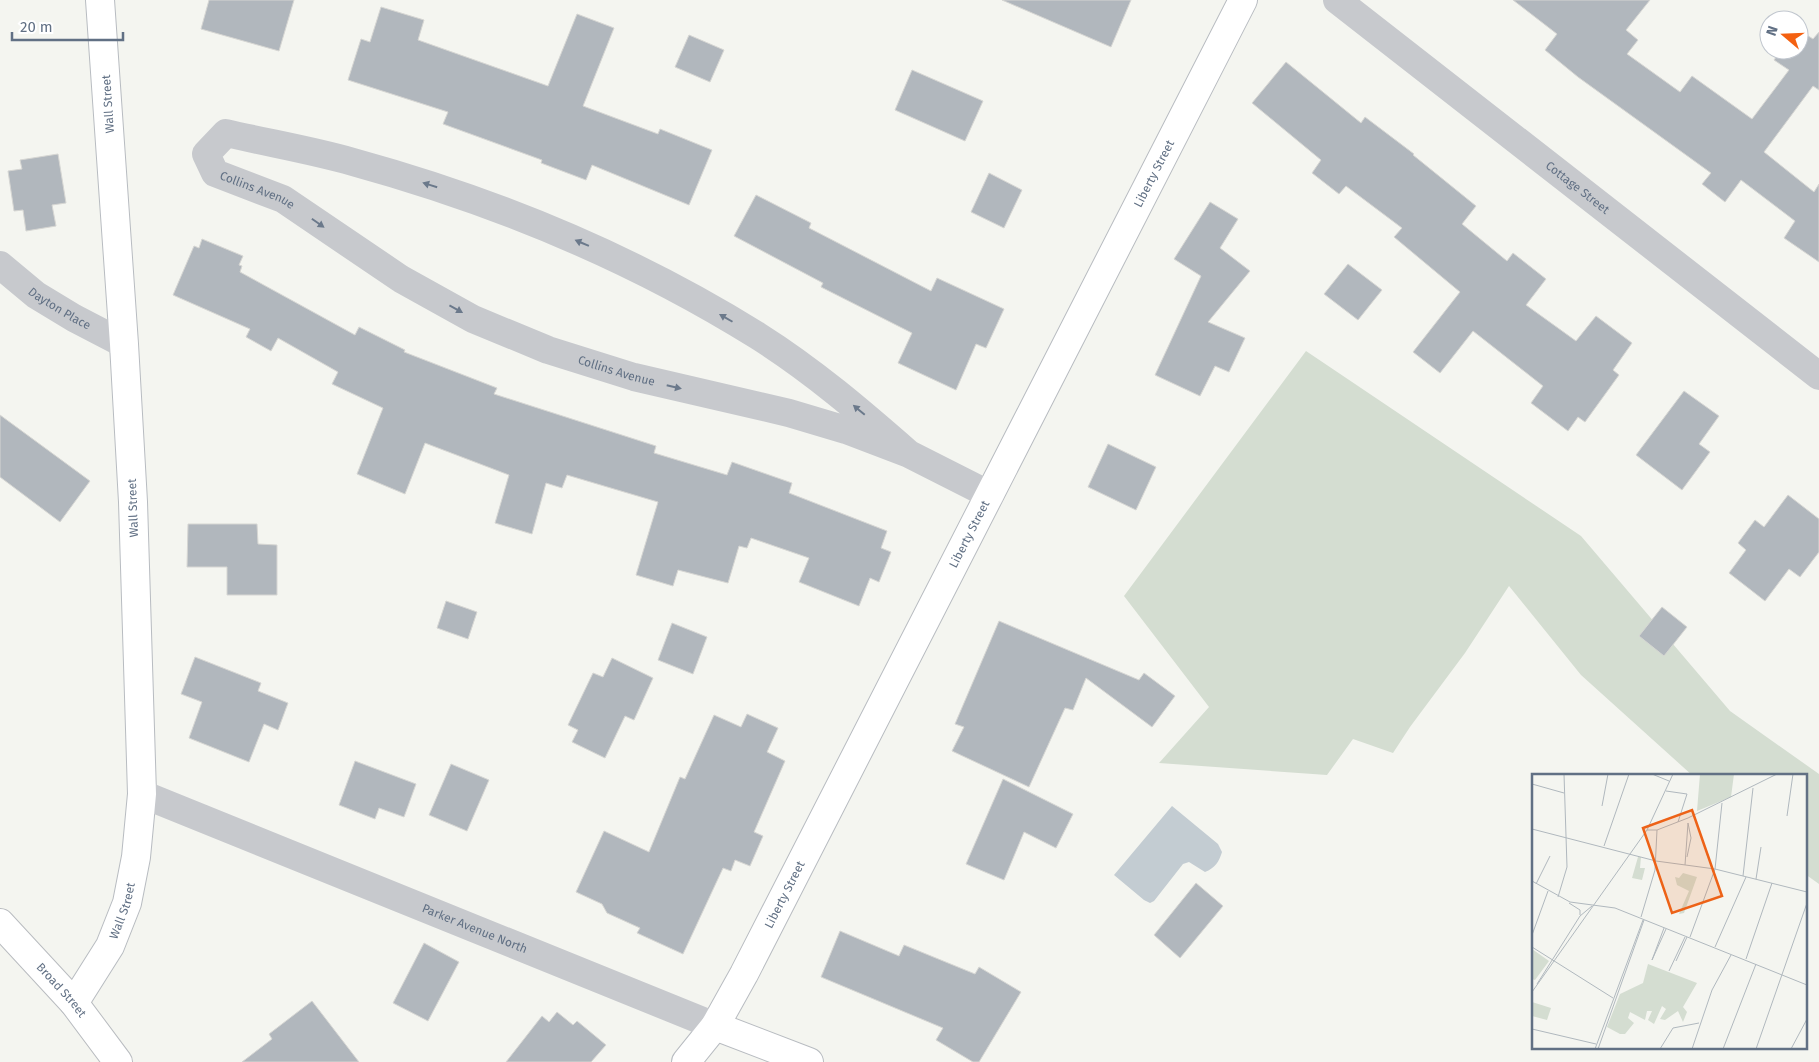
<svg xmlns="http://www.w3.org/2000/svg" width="1819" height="1062" font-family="'Fira Sans',sans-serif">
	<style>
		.green { fill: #d4ddd1 }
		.water { fill: #c3ccd2 }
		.building { fill: #b1b7bd; stroke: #d6d6d3 }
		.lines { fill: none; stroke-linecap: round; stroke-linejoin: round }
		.secondary-casing { stroke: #b8bcc1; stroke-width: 30 }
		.primary-casing { stroke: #b9bcc0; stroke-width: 30 }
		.street { stroke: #c7c9cd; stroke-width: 28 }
		.secondary { stroke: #fff; stroke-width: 28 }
		.primary { stroke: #fff; stroke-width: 28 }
		.oneway { fill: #6b798b }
		.labels { text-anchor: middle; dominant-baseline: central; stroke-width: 5; stroke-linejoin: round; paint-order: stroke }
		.street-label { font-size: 12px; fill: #617084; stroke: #fff }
		.inset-road { fill: none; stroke: #b0b8be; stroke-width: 1 }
		.view { fill: #ed6217; fill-opacity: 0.15; stroke: #ed6217; stroke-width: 2.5 }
		.inset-edge { fill: none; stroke: #617084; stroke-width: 2.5 }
	</style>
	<rect width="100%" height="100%" fill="#f4f5f0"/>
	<path class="green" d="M1306,351L1581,536L1730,711L1819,774V884L1805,874V776H1693L1581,675L1509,586L1465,653L1410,727L1393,753L1353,739L1327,775L1159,763L1209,707L1124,596Z"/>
	<path class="water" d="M1172,806L1218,844L1222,852C1219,862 1215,868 1205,872L1189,862L1183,864L1154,901L1150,903L1144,900L1114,875Z"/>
	<path class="building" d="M209,0H294L279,51L201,29Z
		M1002,0H1131L1111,47Z
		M1513,0H1650L1626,30L1638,40L1627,54L1680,92L1692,76L1752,119L1789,70L1774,60L1781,50H1799V30L1813,39L1819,32V90L1813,86L1764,152L1814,192L1819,184V262L1784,238L1795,221L1741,180L1725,202L1702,184L1711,173L1578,77L1545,50L1557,34Z
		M381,7L424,20L418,40L548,86L577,14L614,28L583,106L658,134L660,129L712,150L689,205L592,165L586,180L541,163L542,160L443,124L448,112L348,80L361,39L370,42Z
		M689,35L724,50L710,82L675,67Z
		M1286,62L1361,123L1365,117L1414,154L1413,155L1476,206L1462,224L1507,261L1513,253L1546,279L1526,305L1576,341L1596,316L1632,343L1613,370L1619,375L1585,422L1578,417L1568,431L1531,403L1543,386L1473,331L1440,373L1413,352L1460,292L1394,237L1402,228L1346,186L1339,194L1312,173L1321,160L1252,103Z
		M912,70L983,101L965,141L895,110Z
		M58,154L66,203L52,205L56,226L26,231L23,210L14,211L8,171L22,169L20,160Z
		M989,173L1022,190L1004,228L971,212Z
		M756,195L811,223L809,228L931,291L937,278L1004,309L986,348L976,344L956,390L898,363L912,333L821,287L823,283L734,236Z
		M1210,202L1238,219L1220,248L1250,271L1208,322L1245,338L1229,372L1215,366L1200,396L1155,375L1201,276L1174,259Z
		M202,239L243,256L239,265L242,266L240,272L355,335L359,327L405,350L404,352L497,388L494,394L656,446L654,453L727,475L732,462L792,483L789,493L887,531L881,548L891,552L879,582L870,578L859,606L799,582L809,558L751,538L747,548L739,546L728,583L678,570L673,586L636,575L658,502L567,475L562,488L546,483L532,534L495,523L509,475L425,443L405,494L357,474L383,408L332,384L338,372L278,338L271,351L246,337L250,329L173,295L194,246L199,248Z
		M1348,264L1382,290L1358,320L1324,294Z
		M1684,391L1719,416L1699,444L1710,452L1682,490L1636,455Z
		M0,415L90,481L60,522L0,477Z
		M1108,444L1156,467L1136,510L1088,487Z
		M1788,495L1819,519V552L1800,577L1789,569L1765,601L1729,573L1746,550L1738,543L1755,520L1764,527Z
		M188,524H257L258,544L277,545V595H227V567H187Z
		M446,601L477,612L468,639L437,628Z
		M1662,607L1687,627L1664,656L1639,636Z
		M999,621L1139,680L1144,673L1175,696L1152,727L1086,678L1073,710L1065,708L1029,787L952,751L964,727L955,724Z
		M672,623L707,637L693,674L658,660Z
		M195,657L261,683L258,691L288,703L278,730L264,724L249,762L189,738L202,702L181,694Z
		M612,658L653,678L634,720L625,716L605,758L572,742L578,730L568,725L593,673L603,677Z
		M747,714L778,728L767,752L785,761L754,832L763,836L750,866L735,860L731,871L723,868L683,954L637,933L640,928L607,913L602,904L576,892L604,831L649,852L680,777L685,779L714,715L741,727Z
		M355,761L416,784L404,817L379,808L375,819L339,805Z
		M451,764L489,780L467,831L429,815Z
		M1003,779L1073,814L1056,848L1024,832L1004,880L966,864Z
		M1196,883L1223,906L1180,958L1154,935Z
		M840,931L899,956L904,945L975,974L979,967L1021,992L979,1062H973L936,1040L943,1028L821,977Z
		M424,943L459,962L428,1021L393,1003Z
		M312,1001L359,1062H242L272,1039L269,1034Z
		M557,1012L573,1025L577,1021L606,1045L591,1062H506L542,1016L549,1022Z"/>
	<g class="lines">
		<defs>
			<g id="secondary">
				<path id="s5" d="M74,1003L110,946L127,903L136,857L142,794L133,502L124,344L100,0"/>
				<path d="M715,1026L809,1062"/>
				<path id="s6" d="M686,1062L715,1026L744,974L1243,0"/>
			</g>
			<g id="primary">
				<path id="s7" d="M0,923L74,1003L118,1062"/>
			</g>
		</defs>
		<use href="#secondary" class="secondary-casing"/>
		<use href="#primary" class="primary-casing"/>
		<g class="street">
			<path id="s1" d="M1337,0L1819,376"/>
			<path id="s2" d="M0,265L36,295L74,318L124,344"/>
			<path id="s3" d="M909,454C861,412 812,370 758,336C633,258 495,201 353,162C311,150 268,143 226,133L206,154L215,173L283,199L401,279L473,319L548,350L634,377L789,413L846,430L909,454L990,495"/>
			<path id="s4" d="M142,794L715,1026"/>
		</g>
		<use href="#secondary" class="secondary"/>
		<use href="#primary" class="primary"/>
	</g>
	<defs><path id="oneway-solid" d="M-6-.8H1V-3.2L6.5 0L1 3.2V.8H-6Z" transform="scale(1.25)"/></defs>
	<g class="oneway">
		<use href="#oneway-solid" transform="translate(430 185) rotate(-163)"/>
		<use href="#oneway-solid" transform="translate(318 223) rotate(35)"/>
		<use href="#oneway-solid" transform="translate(582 243) rotate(-157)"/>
		<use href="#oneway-solid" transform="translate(456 309) rotate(29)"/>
		<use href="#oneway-solid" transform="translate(726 318) rotate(-150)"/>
		<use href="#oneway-solid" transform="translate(674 387) rotate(13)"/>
		<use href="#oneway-solid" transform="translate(859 410) rotate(-140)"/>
	</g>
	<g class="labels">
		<g class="street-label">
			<text transform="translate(108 104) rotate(-94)">Wall Street</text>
			<text stroke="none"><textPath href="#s6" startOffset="1005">Liberty Street</textPath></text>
			<text stroke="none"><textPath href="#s1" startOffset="305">Cottage Street</textPath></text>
			<text stroke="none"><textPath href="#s3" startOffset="860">Collins Avenue</textPath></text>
			<text stroke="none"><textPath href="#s2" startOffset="74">Dayton Place</textPath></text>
			<text stroke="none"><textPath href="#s3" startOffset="1265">Collins Avenue</textPath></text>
			<text transform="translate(133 508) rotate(-92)">Wall Street</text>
			<text stroke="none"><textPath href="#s6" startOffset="600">Liberty Street</textPath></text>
			<text stroke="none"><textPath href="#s6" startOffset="195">Liberty Street</textPath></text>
			<text stroke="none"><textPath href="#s5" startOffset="105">Wall Street</textPath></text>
			<text stroke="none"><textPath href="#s4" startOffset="359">Parker Avenue North</textPath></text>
			<text stroke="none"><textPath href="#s7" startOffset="91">Broad Street</textPath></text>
		</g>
	</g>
	<g transform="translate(1532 774)">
		<rect width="275" height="275" fill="#f4f5f0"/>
		<path d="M168,0H202L199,23L165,37ZM106,83H109L108,94H113L110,106L100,104ZM151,99L165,103L152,139L147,140L157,117L145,111L143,103L147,104ZM0,175L17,187L3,206L0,205ZM116,190L165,209L151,233L155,238L151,248L146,237L133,246L128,245L134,235L130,232L122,250L116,246L120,237H115L113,246L98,238L96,244L102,249L93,260H88L75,253L88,220L111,209ZM0,228L19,234L15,246L0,242Z" fill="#d4ddd1"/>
		<path class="inset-road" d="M120,0L137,7M0,10L32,19M134,17L155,20L146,48M70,32L76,0M255,42L261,0M0,55L124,87L183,95L275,118M115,56H125L156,44L245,0M72,72L97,0M155,83L159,64L156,49M153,91L156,49M211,102L221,14M224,105L229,73M0,107L38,128L83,134L275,211M4,110L18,82M26,123L35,93L32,0M37,129L48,136V141M109,143L123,96L125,56M0,161L16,117M158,163L183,95L190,29M0,173L81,224M183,173L214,103M214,185L240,109M120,186L132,154M120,186L134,155M144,187L155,163M137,197L153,163M5,210L48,142L60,132M0,218L115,56L141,0M0,255L64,270M63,275L111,146M66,275L112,146M128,275L141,254L167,249M160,275L180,216L199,181M191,275L224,190M224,275L275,129M259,275L275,245"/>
		<path class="view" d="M160,36L190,122L140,139L111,54Z"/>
		<rect width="275" height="275" class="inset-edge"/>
	</g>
	<g transform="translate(1784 35) rotate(289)"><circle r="24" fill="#ffffff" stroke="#c0c6ce"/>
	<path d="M0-4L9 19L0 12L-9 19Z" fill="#f46111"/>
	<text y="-8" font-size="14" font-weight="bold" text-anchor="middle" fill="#617084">N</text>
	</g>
	<path d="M12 32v8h111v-8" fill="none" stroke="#617084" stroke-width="2.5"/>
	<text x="20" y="32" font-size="15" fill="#617084" stroke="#ffffff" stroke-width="4" paint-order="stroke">20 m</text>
</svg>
